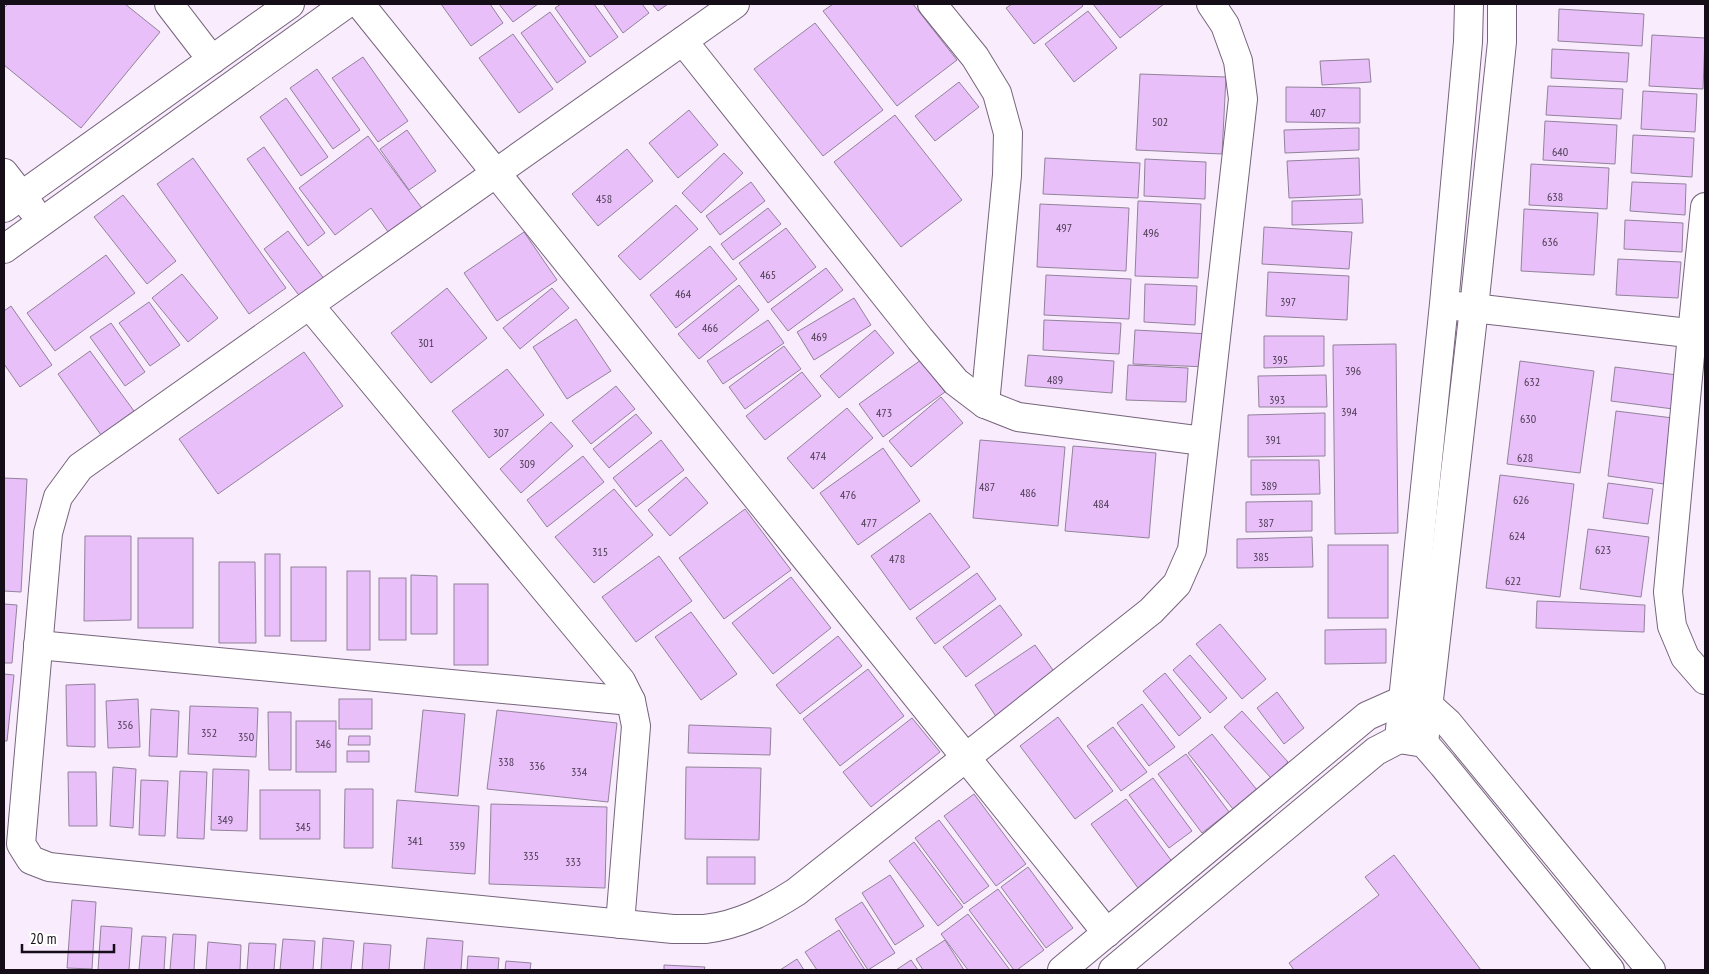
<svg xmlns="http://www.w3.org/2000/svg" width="1709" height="974" viewBox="0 0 1709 974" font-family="'PT Sans Narrow',sans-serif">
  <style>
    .building { fill: #e8bff9; stroke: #93829b }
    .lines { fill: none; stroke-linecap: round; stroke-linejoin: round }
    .minor-casing { stroke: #76647c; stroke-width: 30 }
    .minor { stroke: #fff; stroke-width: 28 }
    .labels { text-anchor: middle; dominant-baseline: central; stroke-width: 5; stroke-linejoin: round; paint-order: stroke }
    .number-label { font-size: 12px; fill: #4a3a50 }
  </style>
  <rect width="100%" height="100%" fill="#f9edfd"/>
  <!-- building -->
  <g class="building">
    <polygon points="8,4 125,4 160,32 81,128 4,65 4,8"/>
    <polygon points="441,4 490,4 503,23 471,46"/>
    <polygon points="499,4 538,4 513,22"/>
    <polygon points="561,4 594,4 618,37 590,57 555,8"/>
    <polygon points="603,4 642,4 649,13 623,33"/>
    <polygon points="652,4 668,4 658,11"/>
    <polygon points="833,4 913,4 957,60 897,106 823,11"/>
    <polygon points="1012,4 1081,4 1083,6 1034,44 1006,8"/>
    <polygon points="1093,4 1164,4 1120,38"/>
    <polygon points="1559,9 1644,14 1642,46 1558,41"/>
    <polygon points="1088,11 1117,48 1074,82 1045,44"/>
    <polygon points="550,12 586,62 557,83 521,33"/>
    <polygon points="815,23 883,110 823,156 754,69"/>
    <polygon points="513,34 553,89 519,113 479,58"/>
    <polygon points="1652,35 1705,38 1703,89 1649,86"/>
    <polygon points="1552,49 1629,53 1627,82 1551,78"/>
    <polygon points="363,57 408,121 378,142 332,78"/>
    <polygon points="1369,59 1371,82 1322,85 1320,61"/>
    <polygon points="317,69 360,130 333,149 290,88"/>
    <polygon points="1140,74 1226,77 1222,154 1136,150"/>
    <polygon points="959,82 979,107 935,141 915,116"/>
    <polygon points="1548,86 1623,89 1621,119 1546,115"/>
    <polygon points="1286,87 1360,88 1360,123 1286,122"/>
    <polygon points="1643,91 1697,94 1695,132 1641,129"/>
    <polygon points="286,98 328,157 301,176 260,117"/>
    <polygon points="689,110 718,145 678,178 649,143"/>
    <polygon points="895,115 962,200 901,247 834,162"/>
    <polygon points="1545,121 1617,125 1615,164 1543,160"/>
    <polygon points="1359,128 1359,150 1285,153 1284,130"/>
    <polygon points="407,130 436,171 409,190 380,149"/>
    <polygon points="1633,135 1694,138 1692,177 1631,173"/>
    <polygon points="368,136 424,211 391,236 371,208 335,235 299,188"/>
    <polygon points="264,147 325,233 308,246 247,159"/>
    <polygon points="627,149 653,181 598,226 572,194"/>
    <polygon points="724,153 743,173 701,213 682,193"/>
    <polygon points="193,158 286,288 249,314 157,184"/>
    <polygon points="1045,158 1140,163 1138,198 1043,194"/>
    <polygon points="1359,158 1360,195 1289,198 1287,161"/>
    <polygon points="1145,159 1206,162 1205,199 1144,196"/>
    <polygon points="1531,164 1609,168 1607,209 1529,205"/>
    <polygon points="751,182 765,201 720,235 706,216"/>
    <polygon points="1632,182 1686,184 1685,215 1630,211"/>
    <polygon points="123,195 176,261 147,284 94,217"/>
    <polygon points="1362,199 1363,223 1292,225 1292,201"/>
    <polygon points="1138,201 1201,204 1198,278 1135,276"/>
    <polygon points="1040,204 1129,208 1126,271 1037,267"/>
    <polygon points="676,205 698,229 640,280 618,256"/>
    <polygon points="768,208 781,224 733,260 721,244"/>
    <polygon points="1524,209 1598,213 1594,275 1521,271"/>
    <polygon points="1625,220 1683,223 1682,252 1624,249"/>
    <polygon points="1264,227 1352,232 1349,269 1262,264"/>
    <polygon points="786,228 816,267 768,303 739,263"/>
    <polygon points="288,231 328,284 304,302 264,249"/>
    <polygon points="524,232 557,280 497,321 464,273"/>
    <polygon points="710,246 737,279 676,328 650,295"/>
    <polygon points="106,255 135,293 55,351 27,313"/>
    <polygon points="1618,259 1681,262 1678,298 1616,295"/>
    <polygon points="826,268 843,290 788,331 771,309"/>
    <polygon points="1268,272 1349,276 1347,320 1266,316"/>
    <polygon points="182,274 218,318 188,342 152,298"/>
    <polygon points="1046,275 1131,279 1129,319 1044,315"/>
    <polygon points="1145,284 1197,286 1195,325 1144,322"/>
    <polygon points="739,285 759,310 699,359 678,334"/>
    <polygon points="447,288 487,338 431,383 391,333"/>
    <polygon points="552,288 569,308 520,349 503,328"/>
    <polygon points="854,298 871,325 814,360 797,332"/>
    <polygon points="149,302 180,345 150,366 119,323"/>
    <polygon points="11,306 52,365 20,387 4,364 4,311"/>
    <polygon points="576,319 611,371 567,399 533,347"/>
    <polygon points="768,320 784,343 723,384 707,361"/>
    <polygon points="1044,320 1121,323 1119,354 1043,350"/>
    <polygon points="111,323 145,372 125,386 90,337"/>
    <polygon points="875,330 894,353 839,398 820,376"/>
    <polygon points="1135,330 1210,334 1208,367 1133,364"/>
    <polygon points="1264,336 1324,336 1324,366 1264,368"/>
    <polygon points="1396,344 1398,533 1335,534 1333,345"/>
    <polygon points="784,346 801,369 745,409 729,387"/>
    <polygon points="90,351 134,411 101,435 58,374"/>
    <polygon points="304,352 343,406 218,494 179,439"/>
    <polygon points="1028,355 1114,361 1112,393 1025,386"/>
    <polygon points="921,360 945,392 883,437 859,404"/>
    <polygon points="1520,361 1594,371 1580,473 1507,464"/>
    <polygon points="1128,365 1188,368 1186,402 1126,400"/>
    <polygon points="1615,367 1685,376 1681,410 1611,401"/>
    <polygon points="507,369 544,415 489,458 452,411"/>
    <polygon points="802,372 821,396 765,440 746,416"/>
    <polygon points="1326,375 1327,407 1259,407 1258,376"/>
    <polygon points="616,386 635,409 591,444 572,421"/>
    <polygon points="941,397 963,423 911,467 889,441"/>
    <polygon points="847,408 873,438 813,489 787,458"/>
    <polygon points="1616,411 1673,418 1664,484 1608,476"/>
    <polygon points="1325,413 1325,456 1248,457 1248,415"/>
    <polygon points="636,414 652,433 609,468 593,449"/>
    <polygon points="551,422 573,446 521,493 500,469"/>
    <polygon points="661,440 684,470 636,507 613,478"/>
    <polygon points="980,440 1065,447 1058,526 973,518"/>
    <polygon points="1073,446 1156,453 1149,538 1065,531"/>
    <polygon points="883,448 920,501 858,545 820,493"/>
    <polygon points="583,456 604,482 547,527 527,500"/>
    <polygon points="1251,460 1319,460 1320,494 1251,495"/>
    <polygon points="1500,475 1574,484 1560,597 1486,588"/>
    <polygon points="686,477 708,503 670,536 648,510"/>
    <polygon points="4,478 27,479 21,592 4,591"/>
    <polygon points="1608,483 1653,489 1648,524 1603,518"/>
    <polygon points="614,489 653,535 594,583 555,537"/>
    <polygon points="1312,501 1312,531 1246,532 1246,502"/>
    <polygon points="745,509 791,570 724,619 679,558"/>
    <polygon points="930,513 970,567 910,610 871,556"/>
    <polygon points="1588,529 1649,537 1641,597 1580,589"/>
    <polygon points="85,536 131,536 131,620 84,621"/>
    <polygon points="1312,537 1313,567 1237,568 1237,539"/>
    <rect x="138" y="538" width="55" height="90"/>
    <rect x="1328" y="545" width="60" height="73"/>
    <rect x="265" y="554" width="15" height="82"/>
    <polygon points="659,556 692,601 636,642 602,597"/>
    <polygon points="219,562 255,562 256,643 219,643"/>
    <rect x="291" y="567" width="35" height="74"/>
    <rect x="347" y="571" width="23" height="79"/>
    <polygon points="977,573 996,599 935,644 916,618"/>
    <polygon points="411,575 437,576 437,634 411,634"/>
    <polygon points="791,577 831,628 773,674 732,623"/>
    <rect x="379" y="578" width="27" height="62"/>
    <rect x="454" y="584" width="34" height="81"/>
    <polygon points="1537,601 1645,605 1644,632 1536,628"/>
    <polygon points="4,604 17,605 12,663 4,663"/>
    <polygon points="1000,605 1022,635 966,677 943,647"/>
    <polygon points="691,612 737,674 701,700 655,637"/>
    <polygon points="1220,624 1266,679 1242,699 1196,644"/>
    <polygon points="1386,629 1386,663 1325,664 1325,630"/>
    <polygon points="838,636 862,666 800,714 776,685"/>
    <polygon points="1035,645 1058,677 997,718 975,685"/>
    <polygon points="1190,655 1227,698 1210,713 1173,670"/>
    <polygon points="868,669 904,716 840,766 803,719"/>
    <polygon points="1165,673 1201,718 1179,736 1143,691"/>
    <polygon points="4,674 14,675 7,741 4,741"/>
    <polygon points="95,684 95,747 67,746 66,685"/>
    <polygon points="1277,692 1304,728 1284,744 1257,708"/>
    <polygon points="138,699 140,747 108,748 106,701"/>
    <rect x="339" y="699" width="33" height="30"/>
    <polygon points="1142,704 1175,747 1149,766 1117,723"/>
    <polygon points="190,706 258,708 256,757 188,754"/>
    <polygon points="151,709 179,711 177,757 149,756"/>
    <polygon points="423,710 465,714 458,796 415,792"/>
    <polygon points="497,710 617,723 608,802 487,789"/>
    <polygon points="1242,711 1288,762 1271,778 1224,727"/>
    <polygon points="268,712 291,712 291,770 269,770"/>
    <polygon points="1058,717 1113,791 1075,819 1020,746"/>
    <polygon points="912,718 940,752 871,807 843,772"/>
    <rect x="296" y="721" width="40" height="51"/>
    <polygon points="689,725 771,728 770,755 688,753"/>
    <polygon points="1113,727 1147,772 1121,791 1087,746"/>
    <polygon points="1212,734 1257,790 1233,809 1188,753"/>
    <polygon points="349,736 370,736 370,745 348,745"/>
    <rect x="347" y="751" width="22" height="11"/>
    <polygon points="1186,754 1229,812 1202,833 1158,774"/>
    <polygon points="113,767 136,769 133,828 110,826"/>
    <polygon points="686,767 761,768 759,840 685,839"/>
    <polygon points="213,769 249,770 247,831 211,830"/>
    <polygon points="180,771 207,772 204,839 177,838"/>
    <polygon points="68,772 96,772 97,826 69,826"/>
    <polygon points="1153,778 1192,831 1169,848 1129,795"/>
    <polygon points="141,780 168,781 165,836 139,835"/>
    <polygon points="345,789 373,789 373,848 344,848"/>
    <rect x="260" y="790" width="60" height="49"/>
    <polygon points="974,794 1026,864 996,886 944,816"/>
    <polygon points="1126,799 1176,867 1141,892 1091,824"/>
    <polygon points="397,800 479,806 475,874 392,868"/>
    <polygon points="491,804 607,807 605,888 489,884"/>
    <polygon points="939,820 989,886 964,904 915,838"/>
    <polygon points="914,842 963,907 938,926 889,861"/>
    <polygon points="1394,855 1481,970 1294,970 1289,963 1379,895 1365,877"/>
    <rect x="707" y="857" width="48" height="27"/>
    <polygon points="1028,867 1073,928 1046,948 1001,887"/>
    <polygon points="890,875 924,926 895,945 862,893"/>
    <polygon points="998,889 1044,950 1017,970 1014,970 969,910"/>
    <polygon points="72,900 96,902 92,969 67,968"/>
    <polygon points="862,902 895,953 868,970 835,919"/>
    <polygon points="968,914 1010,970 968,970 941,934"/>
    <polygon points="101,926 132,928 129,970 98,970"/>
    <polygon points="839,930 865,970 817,970 805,952"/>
    <polygon points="173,934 196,935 194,970 170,970"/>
    <polygon points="142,936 166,937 164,970 139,970"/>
    <polygon points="323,938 354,941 351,970 321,970"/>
    <polygon points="427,938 463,941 461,970 424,970"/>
    <polygon points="283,939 315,941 313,970 280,970"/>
    <polygon points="945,940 964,970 923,970 916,959"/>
    <polygon points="208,942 241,945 240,970 206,970"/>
    <polygon points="249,943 276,944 274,970 247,970"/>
    <polygon points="364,943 391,945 389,970 362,970"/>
    <polygon points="468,956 499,958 498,970 467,970"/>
    <polygon points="797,959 804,970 780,970"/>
    <polygon points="911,960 918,970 896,970"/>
    <polygon points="506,961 531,963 530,970 505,970"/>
    <polygon points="664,965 705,967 704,970 664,970"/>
  </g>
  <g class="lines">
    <!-- minor casing -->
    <g class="minor-casing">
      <g id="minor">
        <polyline points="169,4 212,60"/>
        <polyline points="360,4 1107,933"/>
        <path d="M 735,4 L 80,467 L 58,497 L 48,533 L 21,844 L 31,860 L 49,867 L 67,869 L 673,929 C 684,929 694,929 705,929 C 739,925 768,910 796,892 L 1151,611 L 1177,584 L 1192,550 L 1243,99 L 1238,61 L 1225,25 L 1211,4"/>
        <polyline points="932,4 975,57 997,93 1008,133 1007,175 985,404"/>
        <polyline points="683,41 920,339 956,382 985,404 1018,417 1203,441"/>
        <polyline points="4,173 32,209"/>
        <polyline points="1705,207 1692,334 1668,592 1672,626 1685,657 1705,680"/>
        <polyline points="4,208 290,4"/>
        <polyline points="4,249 346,4"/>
        <polyline points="310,306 621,681 631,701 636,726 620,924"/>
        <polyline points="1456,306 1705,335"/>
        <polyline points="38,645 631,701"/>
        <polyline points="1399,739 1444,304 1468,42 1469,4"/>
        <polyline points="1424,743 1474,308 1502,42 1502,4"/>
        <polyline points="1062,970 1367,716 1403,700 1428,705 1448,723 1651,970"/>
        <polyline points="1113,970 1376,751 1399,739 1424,743 1443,765 1610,970"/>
      </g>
    </g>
    <!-- minor -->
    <use href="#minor" class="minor"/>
  </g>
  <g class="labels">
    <!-- number labels -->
    <g class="number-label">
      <text x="1318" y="112">407</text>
      <text x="1160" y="121">502</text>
      <text x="1560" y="151">640</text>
      <text x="1555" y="196">638</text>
      <text x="604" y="198">458</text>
      <text x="1064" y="227">497</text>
      <text x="1151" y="232">496</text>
      <text x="1550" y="241">636</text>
      <text x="768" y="274">465</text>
      <text x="683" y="293">464</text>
      <text x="1288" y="301">397</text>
      <text x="710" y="327">466</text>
      <text x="819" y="336">469</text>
      <text x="426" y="342">301</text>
      <text x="1280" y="359">395</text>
      <text x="1353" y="370">396</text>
      <text x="1055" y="379">489</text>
      <text x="1532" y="381">632</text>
      <text x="1277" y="399">393</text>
      <text x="1349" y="411">394</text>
      <text x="884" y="412">473</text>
      <text x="1528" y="418">630</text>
      <text x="501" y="432">307</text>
      <text x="1273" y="439">391</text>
      <text x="818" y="455">474</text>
      <text x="1525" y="457">628</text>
      <text x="527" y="463">309</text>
      <text x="1269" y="485">389</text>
      <text x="987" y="486">487</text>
      <text x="1028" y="492">486</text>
      <text x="848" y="494">476</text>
      <text x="1521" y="499">626</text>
      <text x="1101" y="503">484</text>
      <text x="869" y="522">477</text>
      <text x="1266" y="522">387</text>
      <text x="1517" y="535">624</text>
      <text x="1603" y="549">623</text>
      <text x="600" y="551">315</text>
      <text x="1261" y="556">385</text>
      <text x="897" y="558">478</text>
      <text x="1513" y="580">622</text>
      <text x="125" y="724">356</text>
      <text x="209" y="732">352</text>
      <text x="246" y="736">350</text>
      <text x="323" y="743">346</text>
      <text x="506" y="761">338</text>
      <text x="537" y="765">336</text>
      <text x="579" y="771">334</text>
      <text x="225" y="819">349</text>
      <text x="303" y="826">345</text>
      <text x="415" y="840">341</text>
      <text x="457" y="845">339</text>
      <text x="531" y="855">335</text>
      <text x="573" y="861">333</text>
    </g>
  </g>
  <!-- border -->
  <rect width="1709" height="974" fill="none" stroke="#150e18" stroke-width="10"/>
  <!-- scale -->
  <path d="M22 944v8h92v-8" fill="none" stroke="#150e18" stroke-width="2.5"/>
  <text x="30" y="944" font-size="15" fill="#150e18" stroke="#ffffff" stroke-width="4" paint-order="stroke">20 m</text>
</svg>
